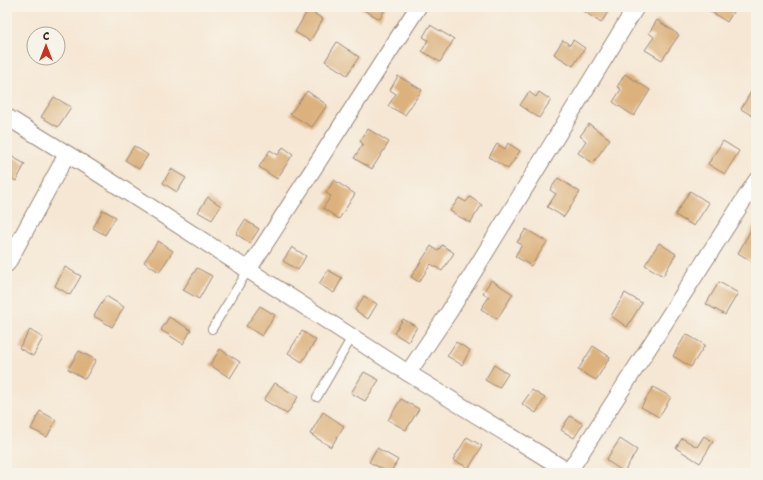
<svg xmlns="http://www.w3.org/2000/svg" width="763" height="480" viewBox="0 0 763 480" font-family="'Shantell Sans',sans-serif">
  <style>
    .building { fill: #dcb17b }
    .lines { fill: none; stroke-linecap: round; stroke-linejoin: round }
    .service-casing { stroke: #988879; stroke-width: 10 }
    .minor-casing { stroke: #988879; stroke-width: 18 }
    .service { stroke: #fff; stroke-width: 8 }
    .minor { stroke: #fff; stroke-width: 16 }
  </style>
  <rect width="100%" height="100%" fill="#f7f3e8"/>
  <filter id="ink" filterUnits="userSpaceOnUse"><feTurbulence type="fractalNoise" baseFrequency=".025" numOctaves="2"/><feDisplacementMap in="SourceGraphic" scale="8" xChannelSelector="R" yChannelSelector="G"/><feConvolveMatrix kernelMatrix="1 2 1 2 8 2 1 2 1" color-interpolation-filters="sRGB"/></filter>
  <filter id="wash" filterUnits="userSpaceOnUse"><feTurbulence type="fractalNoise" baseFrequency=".012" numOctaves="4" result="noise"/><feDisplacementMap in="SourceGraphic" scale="16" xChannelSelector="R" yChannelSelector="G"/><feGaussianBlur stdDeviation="0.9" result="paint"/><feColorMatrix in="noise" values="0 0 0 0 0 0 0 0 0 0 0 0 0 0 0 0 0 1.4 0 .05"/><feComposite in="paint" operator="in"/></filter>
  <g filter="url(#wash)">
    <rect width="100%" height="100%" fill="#f6e7d4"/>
    <g id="blocks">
      <!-- building -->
      <g class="building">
        <polygon points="358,7 386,7 380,19"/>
        <polygon points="578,7 611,7 601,23"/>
        <polygon points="704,7 736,7 727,22"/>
        <polygon points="308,10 323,19 310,41 295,32"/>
        <polygon points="657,20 679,35 662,60 645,50 654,37 649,33"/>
        <polygon points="430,25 454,39 440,62 422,51 428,40 423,37"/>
        <polygon points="563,40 570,45 573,40 585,48 573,66 554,54"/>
        <polygon points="337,42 359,57 347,75 325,61"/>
        <polygon points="625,74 650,90 634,116 613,102 621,89 617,87"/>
        <polygon points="398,76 422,90 405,115 388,106 396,94 390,90"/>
        <polygon points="756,83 756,118 741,109"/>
        <polygon points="307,91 327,105 312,127 290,114"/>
        <polygon points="529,92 536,97 539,92 551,100 539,118 520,105"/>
        <polygon points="54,97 71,107 58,127 41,117"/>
        <polygon points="589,124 610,139 593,163 578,153 586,141 580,136"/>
        <polygon points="368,129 389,142 372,169 354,158 363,144 360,141"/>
        <polygon points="723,141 739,151 725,174 708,164"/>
        <polygon points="508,143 520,151 508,169 489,157 497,144 505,149"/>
        <polygon points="134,146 148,155 139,169 125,160"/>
        <polygon points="283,147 293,154 277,179 259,167 270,150 278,155"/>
        <polygon points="7,154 25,164 16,181 7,176"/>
        <polygon points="171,169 186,178 177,192 163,183"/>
        <polygon points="558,178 580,192 564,217 547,207 556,194 550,190"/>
        <polygon points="334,180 355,194 339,219 323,208 331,196 326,193"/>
        <polygon points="690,191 709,203 694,226 675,215"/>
        <polygon points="208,197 221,206 212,220 198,212"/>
        <polygon points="470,197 482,205 470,223 450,211 459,198 466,202"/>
        <polygon points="103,210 116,217 105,235 93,228"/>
        <polygon points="245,220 259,229 250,243 236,234"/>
        <polygon points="756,221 756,264 738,253"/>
        <polygon points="526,229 547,242 531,266 515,256 522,245 517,242"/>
        <polygon points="158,241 173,251 159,272 144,262"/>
        <polygon points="659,243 676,254 663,276 645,265"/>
        <polygon points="442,245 454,253 442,271 431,264 419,282 411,277 431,246 438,251"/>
        <polygon points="292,247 306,256 298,270 283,261"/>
        <polygon points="65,267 81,276 70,295 55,286"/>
        <polygon points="197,268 212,276 199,299 183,290"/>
        <polygon points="328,270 342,278 334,293 319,284"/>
        <polygon points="491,280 513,294 497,319 481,309 489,297 483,293"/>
        <polygon points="719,282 738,293 725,315 706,304"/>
        <polygon points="625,293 642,303 627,327 611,316"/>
        <polygon points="106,296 124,307 112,327 94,316"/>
        <polygon points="364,296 377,304 368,319 355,310"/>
        <polygon points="260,306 275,315 262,336 246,326"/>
        <polygon points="169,317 191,330 183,344 161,330"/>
        <polygon points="403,319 417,327 408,342 394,333"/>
        <polygon points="30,330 43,338 33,356 19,348"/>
        <polygon points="302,331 316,340 302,362 288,353"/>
        <polygon points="686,334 705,345 691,367 673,356"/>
        <polygon points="456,342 470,350 462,365 447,356"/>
        <polygon points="593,346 610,357 596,380 578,370"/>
        <polygon points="220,349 240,362 230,378 210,365"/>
        <polygon points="79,351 96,360 85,379 68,369"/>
        <polygon points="494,365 508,374 499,388 485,380"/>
        <polygon points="364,372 379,380 365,401 351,393"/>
        <polygon points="275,383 298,397 287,414 264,400"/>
        <polygon points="653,387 671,397 659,417 641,407"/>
        <polygon points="532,390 545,398 536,413 522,404"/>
        <polygon points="401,399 419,409 406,430 388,420"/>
        <polygon points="40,411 56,420 47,437 31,429"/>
        <polygon points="323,412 344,426 331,447 310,434"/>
        <polygon points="570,416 583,424 574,438 561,430"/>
        <polygon points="704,436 713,442 700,463 676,448 682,438 697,447"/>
        <polygon points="467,437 482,446 469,468 453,460"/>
        <polygon points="620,439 637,450 624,472 606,460"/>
        <polygon points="377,448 398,460 390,473 369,462"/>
      </g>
    </g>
  </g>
  <g filter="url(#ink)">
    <use href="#blocks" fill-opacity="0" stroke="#988879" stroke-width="1"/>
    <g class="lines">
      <!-- service casing -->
      <g class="service-casing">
        <g id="service">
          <polyline points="212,329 248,270"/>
          <polyline points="317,397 352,337"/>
        </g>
      </g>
      <!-- minor casing -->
      <g class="minor-casing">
        <g id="minor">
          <polyline points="7,117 90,168 408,373 569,472"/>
          <polyline points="7,264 67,154"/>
          <polyline points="248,270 418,7"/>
          <polyline points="408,373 449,312 636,7"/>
          <polyline points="568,473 756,181"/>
        </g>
      </g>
      <!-- service -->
      <use href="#service" class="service"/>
      <!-- minor -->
      <use href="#minor" class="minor"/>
    </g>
  </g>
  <!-- margin -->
  <rect width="763" height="480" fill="none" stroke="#f7f3e8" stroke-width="24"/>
  <!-- north arrow -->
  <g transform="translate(46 46)"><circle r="19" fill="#f7f3e8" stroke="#aca397"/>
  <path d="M0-3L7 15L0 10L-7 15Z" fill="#c8321e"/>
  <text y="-6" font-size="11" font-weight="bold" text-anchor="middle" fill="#3b2a1e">С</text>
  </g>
</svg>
